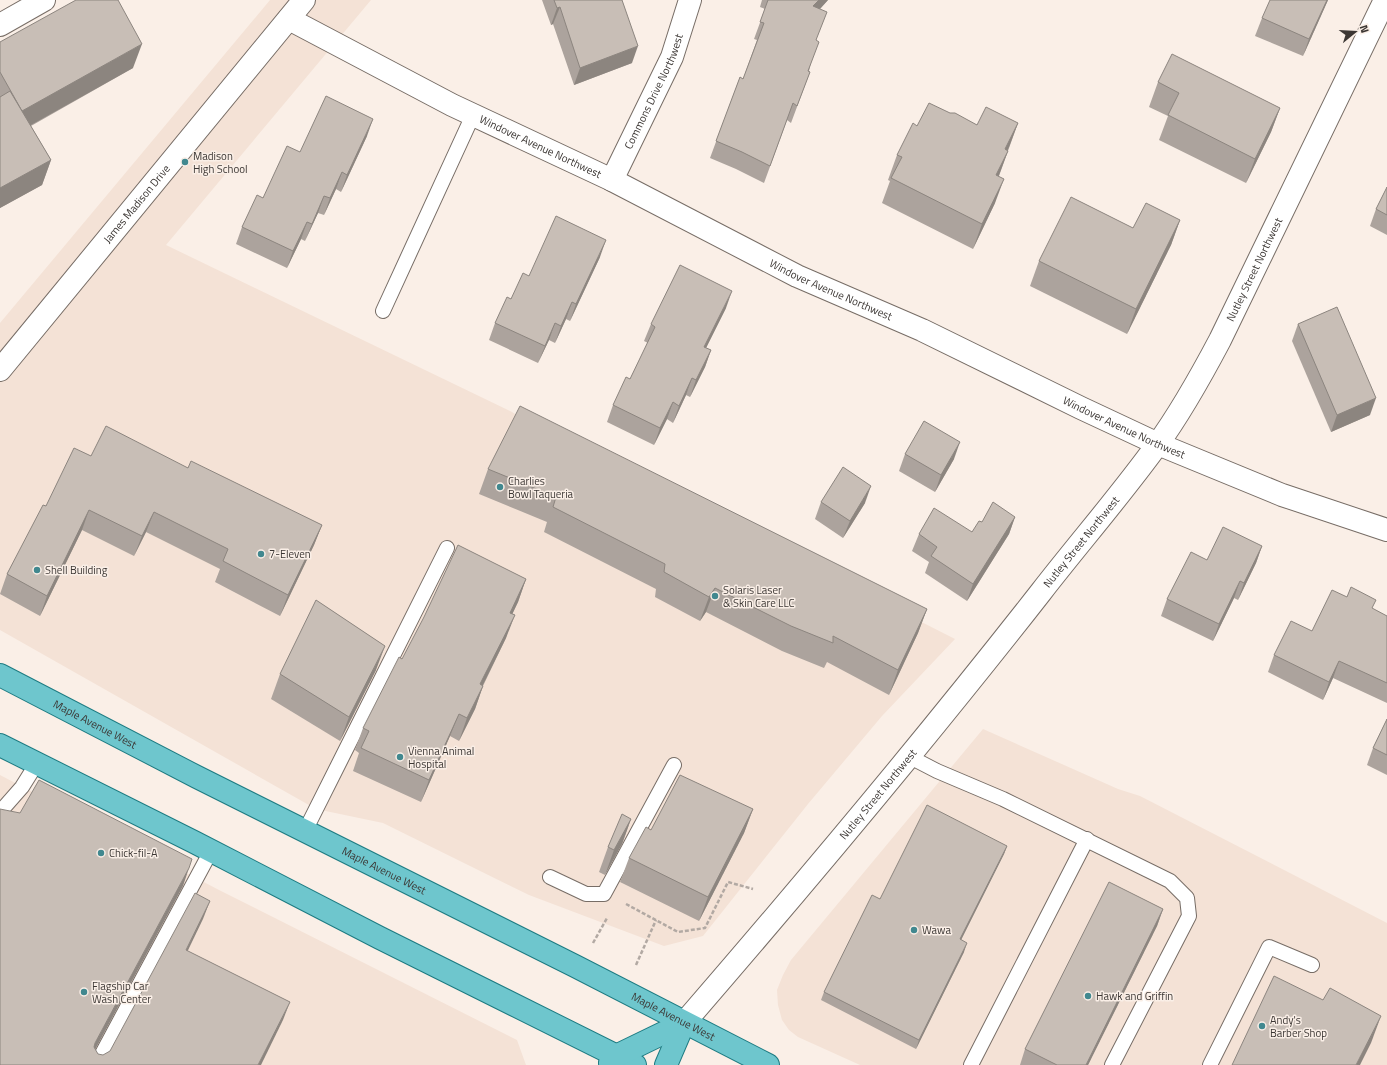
<svg xmlns="http://www.w3.org/2000/svg" width="1387" height="1065" viewBox="0 0 1387 1065" font-family="'Titillium Web',sans-serif">
  <style>
    .built { fill: #f4e2d6 }
    .lines { fill: none; stroke-linecap: round; stroke-linejoin: round }
    .service-casing { stroke: #776d66; stroke-width: 16 }
    .minor-casing { stroke: #776d66; stroke-width: 24 }
    .tertiary-casing { stroke: #776d66; stroke-width: 24 }
    .primary-casing { stroke: #1d7b82; stroke-width: 24 }
    .path { stroke: #b2a9a3; stroke-width: 2.5; stroke-dasharray: 4 2; stroke-linecap: butt }
    .service { stroke: #fff; stroke-width: 14 }
    .minor { stroke: #fff; stroke-width: 22 }
    .tertiary { stroke: #fff; stroke-width: 22 }
    .primary { stroke: #6ec6cd; stroke-width: 22 }
    .wall { fill: #aca39d }
    .shaded-wall { fill: #8c857f }
    .building { fill: #c8beb6; stroke: #8c857f }
    .poi-dot { fill: #41888f; stroke: #faefe7; stroke-width: 1.5 }
    .labels { text-anchor: middle; dominant-baseline: central; stroke-width: 3; stroke-linejoin: round; paint-order: stroke }
    .street-label { font-size: 11px; fill: #3c3734; stroke: #faefe7 }
    .poi-label { font-size: 11px; fill: #3c3734; stroke: #faefe7; text-anchor: start }
  </style>
  <rect width="100%" height="100%" fill="#faefe7"/>
  <!-- built -->
  <g class="built">
    <polygon points="270,0 371,0 166,245 512,412 526,421 955,639 882,716 808,804 703,936 664,946 529,895 383,823 316,809 0,630 0,323"/>
    <polygon points="983,729 1118,789 1140,796 1387,923 1387,1065 860,1065 798,1037 789,1030 782,1020 778,1005 777,990 783,975 791,960"/>
    <polygon points="0,775 219,890 517,1040 526,1065 0,1065"/>
  </g>
  <g class="lines">
    <!-- service casing -->
    <g class="service-casing">
      <g id="service">
        <polyline points="383,311 473,115"/>
        <polyline points="910,757 937,771 1003,799 1170,881 1187,898 1189,916 1112,1065"/>
        <polyline points="0,812 22,787 37,763"/>
        <polyline points="305,831 447,548"/>
        <polyline points="550,877 586,894 604,894 674,765"/>
        <polyline points="96,1065 211,851"/>
        <polyline points="971,1065 1087,839"/>
        <polyline points="1210,1065 1269,947 1312,965"/>
      </g>
    </g>
    <!-- minor casing -->
    <g class="minor-casing">
      <g id="minor">
        <path id="s1" d="M 289,19 L 452,105 L 612,180 L 797,276 L 922,330 L 1081,408 L 1158,444 L 1282,495 L 1387,530"/>
        <polyline points="0,25 44,0"/>
        <path id="s2" d="M 612,180 L 672,57 L 690,0"/>
        <path id="s3" d="M 0,370 L 304,0"/>
      </g>
    </g>
    <!-- tertiary casing -->
    <g class="tertiary-casing">
      <g id="tertiary">
        <path id="s4" d="M 684,1023 C 806,882 926,739 1041,592 C 1079,543 1120,496 1157,445 C 1181,412 1201,376 1220,340 L 1385,0"/>
      </g>
    </g>
    <!-- primary casing -->
    <g class="primary-casing">
      <g id="primary">
        <path id="s5" d="M 0,675 L 197,777 L 575,966 L 768,1065"/>
        <polyline points="0,745 194,842 380,938 635,1065"/>
        <polyline points="610,1063 618,1055 684,1023"/>
        <polyline points="666,1065 684,1023"/>
      </g>
    </g>
    <!-- path -->
    <g class="path">
      <polyline points="626,904 678,932 705,928 728,882 753,889"/>
      <polyline points="593,943 607,918"/>
      <polyline points="636,965 656,920"/>
    </g>
    <!-- service -->
    <use href="#service" class="service"/>
    <!-- minor -->
    <use href="#minor" class="minor"/>
    <!-- tertiary -->
    <use href="#tertiary" class="tertiary"/>
    <!-- primary -->
    <use href="#primary" class="primary"/>
  </g>
  <!-- wall -->
  <g class="wall">
    <polygon points="542,0 622,0 632,63 574,85 553,24 551,25"/>
    <polygon points="762,0 828,0 820,9 816,41 809,71 810,72 791,123 787,120 764,183 736,169 710,158 740,77 743,79 757,40 754,39 765,9 760,7"/>
    <polygon points="1328,0 1303,56 1255,36 1262,18"/>
    <polygon points="0,42 133,68 31,126 51,160 42,185 0,208"/>
    <polygon points="1158,82 1280,108 1271,132 1246,183 1159,140 1168,116 1149,107"/>
    <polygon points="950,113 977,125 1018,123 999,176 995,203 973,249 882,203 890,181 888,180 897,155 917,126"/>
    <polygon points="367,136 341,192 336,189 324,215 318,213 305,241 301,239 287,268 236,244 242,227 263,198 300,152"/>
    <polygon points="1387,187 1387,235 1370,226 1376,209"/>
    <polygon points="1180,220 1171,245 1127,334 1030,286 1039,261 1133,228"/>
    <polygon points="600,257 570,321 566,319 555,343 549,340 538,363 489,340 495,323 511,299 529,276"/>
    <polygon points="726,308 706,348 711,350 705,367 690,397 686,395 673,423 667,419 654,445 607,422 613,405 630,379 648,343 644,341 651,324"/>
    <polygon points="1298,324 1370,415 1331,432 1292,341"/>
    <polygon points="905,454 954,459 935,492 899,471"/>
    <polygon points="91,456 188,468 322,525 314,545 280,616 215,582 220,569 146,532 134,556 82,530 40,616 0,594 7,574 46,506"/>
    <polygon points="488,469 927,609 918,633 889,695 827,662 824,668 782,651 706,612 700,621 655,597 656,589 544,532 547,522 479,494"/>
    <polygon points="821,502 865,503 843,538 815,519"/>
    <polygon points="1015,517 1009,534 967,601 925,573 929,562 912,551 919,534 972,532 982,522"/>
    <polygon points="1262,546 1256,563 1238,600 1234,598 1213,641 1161,616 1167,599 1207,560"/>
    <polygon points="526,579 518,602 512,614 506,638 483,686 475,709 459,741 450,736 421,802 353,771 359,753 355,750 363,728"/>
    <polygon points="1373,609 1387,616 1387,703 1333,678 1323,700 1268,672 1274,655"/>
    <polygon points="376,670 340,741 271,699 280,674"/>
    <polygon points="1387,719 1387,775 1367,765 1373,748"/>
    <polygon points="753,809 744,833 699,921 620,882 629,858 651,830"/>
    <polygon points="631,819 622,844 605,875 599,872 608,847"/>
    <polygon points="1007,846 1004,854 961,940 964,952 916,1049 821,1000 824,992 880,899"/>
    <polygon points="1163,909 1157,926 1088,1065 1020,1065 1025,1049"/>
  </g>
  <!-- shaded-wall -->
  <g class="shaded-wall">
    <polygon points="819,0 828,0 807,23 813,6"/>
    <polygon points="1327,0 1328,0 1303,56 1309,39"/>
    <polygon points="560,7 553,24 551,25 557,8"/>
    <polygon points="142,44 133,68 13,135 22,111"/>
    <polygon points="638,46 632,63 574,85 580,68"/>
    <polygon points="1280,108 1271,132 1246,183 1255,159"/>
    <polygon points="373,119 367,136 341,192 347,175"/>
    <polygon points="1018,123 1009,147 996,174 1005,149"/>
    <polygon points="1008,151 999,175 987,199 996,175"/>
    <polygon points="51,160 42,185 0,208 0,188"/>
    <polygon points="342,172 336,189 324,215 330,198"/>
    <polygon points="1004,179 995,203 973,249 982,224"/>
    <polygon points="324,196 318,213 305,241 312,224"/>
    <polygon points="1180,220 1171,245 1127,334 1136,309"/>
    <polygon points="307,222 301,239 287,268 293,251"/>
    <polygon points="606,240 600,257 570,321 576,304"/>
    <polygon points="732,291 726,308 698,364 704,347"/>
    <polygon points="572,302 566,319 555,343 561,326"/>
    <polygon points="555,323 549,340 538,363 545,346"/>
    <polygon points="711,350 705,367 690,397 696,380"/>
    <polygon points="692,378 686,395 673,423 679,406"/>
    <polygon points="1376,398 1370,415 1331,432 1337,415"/>
    <polygon points="673,402 667,419 654,445 660,428"/>
    <polygon points="960,442 954,459 935,492 941,475"/>
    <polygon points="871,486 865,503 843,538 850,521"/>
    <polygon points="89,510 82,530 40,616 47,596"/>
    <polygon points="154,512 146,532 134,556 142,536"/>
    <polygon points="1015,517 1009,534 967,601 973,584"/>
    <polygon points="322,525 314,545 280,616 288,595"/>
    <polygon points="1262,546 1256,563 1238,600 1244,583"/>
    <polygon points="526,579 518,602 502,636 510,613"/>
    <polygon points="1240,581 1234,598 1213,641 1219,624"/>
    <polygon points="715,588 706,612 700,621 709,597"/>
    <polygon points="927,609 918,633 889,695 898,670"/>
    <polygon points="515,615 506,638 472,707 480,684"/>
    <polygon points="385,646 376,670 340,741 349,717"/>
    <polygon points="1339,661 1333,678 1323,700 1329,682"/>
    <polygon points="483,686 475,709 459,741 467,718"/>
    <polygon points="459,714 450,736 421,802 429,780"/>
    <polygon points="753,809 744,833 699,921 708,897"/>
    <polygon points="631,819 622,844 605,875 614,850"/>
    <polygon points="1007,846 1004,854 957,948 960,939"/>
    <polygon points="189,868 183,886 89,1061 95,1043"/>
    <polygon points="210,901 203,919 179,969 186,950"/>
    <polygon points="1163,909 1157,926 1088,1065 1086,1065"/>
    <polygon points="967,943 964,952 916,1049 919,1040"/>
    <polygon points="290,1002 283,1020 261,1065 258,1065"/>
    <polygon points="1381,1016 1371,1043 1360,1065 1356,1065"/>
  </g>
  <!-- building -->
  <g class="building">
    <polygon points="76,0 118,0 142,44 22,111 0,72 0,42"/>
    <polygon points="554,0 622,0 638,46 580,68 560,7 557,8"/>
    <polygon points="768,0 819,0 813,6 827,12 816,40 819,42 808,71 810,72 797,106 793,103 770,166 742,152 716,141 740,77 743,79 764,23 760,22"/>
    <polygon points="1270,0 1327,0 1309,39 1262,18"/>
    <polygon points="1172,54 1280,108 1255,159 1168,115 1179,93 1158,82"/>
    <polygon points="10,91 51,160 0,188 0,97"/>
    <polygon points="326,96 373,119 347,175 342,172 330,198 324,196 312,224 307,222 293,251 242,227 257,195 263,198 287,146 300,152"/>
    <polygon points="929,103 950,113 955,113 977,125 986,107 1018,123 1005,149 1008,151 996,175 1004,179 982,224 891,178 902,157 897,155 913,123 917,126"/>
    <polygon points="1387,187 1387,215 1376,209"/>
    <polygon points="1071,197 1133,228 1146,203 1180,220 1136,309 1039,261"/>
    <polygon points="556,216 606,240 576,304 572,302 561,326 555,323 545,346 495,323 507,297 511,299 523,273 529,276"/>
    <polygon points="680,265 732,291 704,347 711,350 696,380 692,378 679,406 673,402 660,428 613,405 626,377 630,379 655,327 651,324"/>
    <polygon points="1337,307 1376,398 1337,415 1298,324"/>
    <polygon points="520,406 927,609 898,670 833,636 833,643 791,626 715,588 709,597 664,572 665,564 553,507 556,497 488,469"/>
    <polygon points="924,421 960,442 941,475 905,454"/>
    <polygon points="106,426 188,468 191,461 322,525 288,595 223,561 228,549 154,512 142,536 89,510 47,596 7,574 43,505 46,506 74,448 91,456"/>
    <polygon points="843,467 871,486 850,521 821,502"/>
    <polygon points="993,502 1015,517 973,584 931,556 937,547 919,534 934,508 972,532 979,521 982,522"/>
    <polygon points="1223,527 1262,546 1244,583 1240,581 1219,624 1167,599 1191,552 1207,560"/>
    <polygon points="458,545 526,579 510,613 515,615 480,684 483,686 467,718 459,714 429,780 361,748 369,731 363,728 399,657 402,659 424,617"/>
    <polygon points="1351,587 1376,600 1372,608 1387,616 1387,683 1339,661 1329,682 1274,655 1291,621 1312,631 1332,590 1347,597"/>
    <polygon points="316,600 385,646 349,717 280,674"/>
    <polygon points="1387,719 1387,755 1373,748"/>
    <polygon points="680,775 753,809 708,897 629,858 646,827 651,830"/>
    <polygon points="39,780 192,859 189,868 95,1043 94,1047 98,1054 103,1055 110,1051 195,893 210,901 186,950 290,1002 258,1065 0,1065 0,809 20,813"/>
    <polygon points="927,805 1007,846 960,939 967,943 919,1040 824,992 872,895 880,899"/>
    <polygon points="622,814 631,819 614,850 608,847"/>
    <polygon points="1109,882 1163,909 1086,1065 1057,1065 1025,1049"/>
    <polygon points="1274,976 1323,1000 1330,988 1381,1016 1356,1065 1232,1065"/>
  </g>
  <!-- markers -->
  <g class="poi-dot">
    <circle cx="185" cy="162" r="4"/>
    <circle cx="500" cy="487" r="4"/>
    <circle cx="261" cy="554" r="4"/>
    <circle cx="37" cy="570" r="4"/>
    <circle cx="715" cy="596" r="4"/>
    <circle cx="400" cy="757" r="4"/>
    <circle cx="101" cy="853" r="4"/>
    <circle cx="914" cy="930" r="4"/>
    <circle cx="84" cy="992" r="4"/>
    <circle cx="1088" cy="996" r="4"/>
    <circle cx="1262" cy="1026" r="4"/>
  </g>
  <g class="labels">
    <!-- street labels -->
    <g class="street-label">
      <text stroke="none"><textPath href="#s2" startOffset="98">Commons Drive Northwest</textPath></text>
      <text stroke="none"><textPath href="#s1" startOffset="282">Windover Avenue Northwest</textPath></text>
      <text stroke="none"><textPath href="#s3" startOffset="215">James Madison Drive</textPath></text>
      <text stroke="none"><textPath href="#s4" startOffset="948">Nutley Street Northwest</textPath></text>
      <text stroke="none"><textPath href="#s1" startOffset="606">Windover Avenue Northwest</textPath></text>
      <text stroke="none"><textPath href="#s1" startOffset="930">Windover Avenue Northwest</textPath></text>
      <text stroke="none"><textPath href="#s4" startOffset="624">Nutley Street Northwest</textPath></text>
      <text stroke="none"><textPath href="#s5" startOffset="107">Maple Avenue West</textPath></text>
      <text stroke="none"><textPath href="#s4" startOffset="300">Nutley Street Northwest</textPath></text>
      <text stroke="none"><textPath href="#s5" startOffset="431">Maple Avenue West</textPath></text>
      <text stroke="none"><textPath href="#s5" startOffset="755">Maple Avenue West</textPath></text>
    </g>
    <!-- poi labels -->
    <g class="poi-label">
      <text x="193" y="156">Madison<tspan x="193" dy="13">High School</tspan></text>
      <text x="508" y="481">Charlies<tspan x="508" dy="13">Bowl Taqueria</tspan></text>
      <text x="269" y="554">7-Eleven</text>
      <text x="45" y="570">Shell Building</text>
      <text x="723" y="590">Solaris Laser<tspan x="723" dy="13">&amp; Skin Care LLC</tspan></text>
      <text x="408" y="751">Vienna Animal<tspan x="408" dy="13">Hospital</tspan></text>
      <text x="109" y="853">Chick-fil-A</text>
      <text x="922" y="930">Wawa</text>
      <text x="92" y="986">Flagship Car<tspan x="92" dy="13">Wash Center</tspan></text>
      <text x="1096" y="996">Hawk and Griffin</text>
      <text x="1270" y="1020">Andy's<tspan x="1270" dy="13">Barber Shop</tspan></text>
    </g>
  </g>
  <!-- north arrow -->
  <g transform="translate(1355 32) rotate(72)" stroke="#faefe7" stroke-width="3" paint-order="stroke">
  <path d="M0-3L7 15L0 10L-7 15Z" fill="#3c3734"/>
  <text y="-6" font-size="11" font-weight="bold" text-anchor="middle" fill="#3c3734">N</text>
  </g>
</svg>
